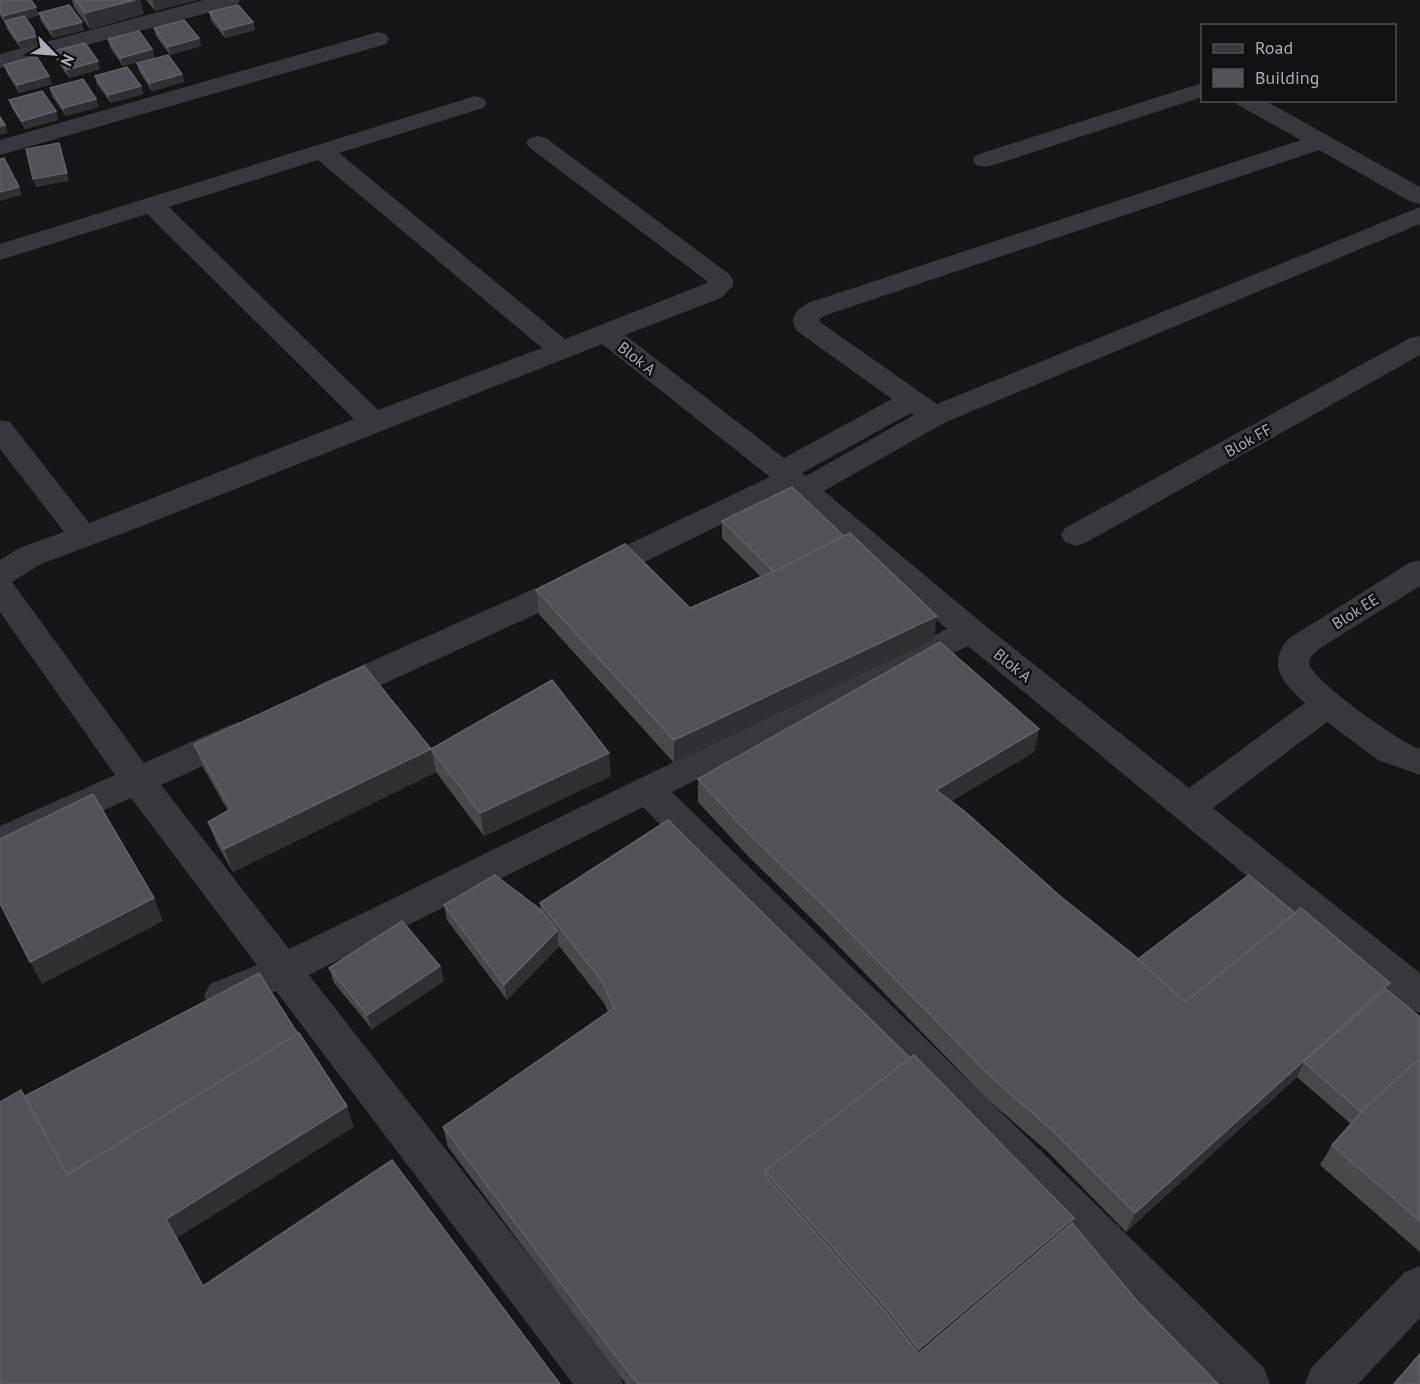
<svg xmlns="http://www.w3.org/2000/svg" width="1420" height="1384" viewBox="0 0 1420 1384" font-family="'PT Sans',sans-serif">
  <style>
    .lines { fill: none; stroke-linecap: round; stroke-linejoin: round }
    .street { fill: #37383d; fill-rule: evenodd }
    .wall { fill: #47494d }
    .shaded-wall { fill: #2f3033 }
    .building { fill: #525359; stroke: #5f6168; stroke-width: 1.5 }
    .labels { text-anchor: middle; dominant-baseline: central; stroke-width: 5; stroke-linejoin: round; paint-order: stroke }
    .street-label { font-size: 16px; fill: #a8adb8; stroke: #111113 }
  </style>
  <rect width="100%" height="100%" fill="#161618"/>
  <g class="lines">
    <!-- street -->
    <g class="street">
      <polygon points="204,0 240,0 237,5 0,68 0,54"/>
      <polygon points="378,32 386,34 389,39 386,44 0,155 0,140"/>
      <polygon points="1202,83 1202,97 994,165 985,167 976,165 973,160 976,155"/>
      <path d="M 475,96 L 483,98 L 487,103 L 483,108 L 339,153 L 565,339 L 707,283 L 707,281 L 530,148 L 526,143 L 530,138 L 538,136 L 546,138 L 729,274 L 733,280 L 733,286 L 721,298 L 625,335 L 784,458 L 892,399 L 797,331 C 788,317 796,311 808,303 L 1301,140 L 1238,105 L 1235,100 L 1264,100 L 1420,187 L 1420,204 L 1411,202 L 1319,150 L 826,315 L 820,319 L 820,322 L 937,404 L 1420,207 L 1420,224 L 944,423 L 824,491 L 982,623 L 1189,788 L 1305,703 C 1284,683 1266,666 1288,639 L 1409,563 L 1420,560 L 1420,586 L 1320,648 C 1316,652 1309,656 1309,663 C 1310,679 1402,744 1420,749 L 1420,775 L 1378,760 L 1327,722 L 1213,808 L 1420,973 L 1420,1013 L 1407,1008 L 968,646 L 672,792 L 1264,1368 L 1270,1384 L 1217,1384 L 643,807 L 309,975 L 617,1368 L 623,1384 L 573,1384 L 276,991 L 223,1013 L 210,1008 L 204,996 L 210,984 L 257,965 L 131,798 L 0,856 L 0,826 L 115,775 L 0,612 L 0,560 L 19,548 L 64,532 L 0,449 L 0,420 L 10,422 L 89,523 L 354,419 L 147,214 L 0,260 L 0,244 ZM 318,160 L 542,348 L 378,410 L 169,207 ZM 602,344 L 770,477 L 536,588 L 318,685 L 313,694 L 318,703 L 330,706 L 342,703 L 558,604 L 788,492 L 947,629 L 289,949 L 161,785 L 251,744 L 256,735 L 251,726 L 239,722 L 227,726 L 144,763 L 12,582 L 41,564 L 129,531 ZM 911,413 L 914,415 L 806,476 L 802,473 Z"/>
      <polygon points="1420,336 1420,355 1087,542 1076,546 1065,542 1061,535 1065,528 1410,338"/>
      <polygon points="1420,1266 1420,1318 1358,1384 1305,1384 1311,1368 1405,1272"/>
    </g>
  </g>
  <!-- wall -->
  <g class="wall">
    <polygon points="0,0 39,15 26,19 41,44 21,49 7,29 5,23 0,15"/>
    <polygon points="72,0 140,0 144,14 90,29 74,7"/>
    <polygon points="146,0 197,0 155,11"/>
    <polygon points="209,12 253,22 255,30 225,38 211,20"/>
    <polygon points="39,13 84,30 53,38 41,21"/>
    <polygon points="154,28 199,38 201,46 170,55 156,36"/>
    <polygon points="108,39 155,57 123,66 110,47"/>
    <polygon points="54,51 100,69 69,78 56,59"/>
    <polygon points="137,63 182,74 184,82 152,91 139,71"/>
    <polygon points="4,65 52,84 19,93 7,73"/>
    <polygon points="95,76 141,86 143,94 111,103 97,84"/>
    <polygon points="50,88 96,99 98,107 66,116 52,96"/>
    <polygon points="9,100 56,111 58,120 25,129 12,108"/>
    <polygon points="722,521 934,640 674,763 539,614 536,590 690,608 761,577 722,538"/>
    <polygon points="1039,729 1034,752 951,801 1060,896 1138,959 1295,913 1390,983 1386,989 1420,1017 1420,1252 1320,1165 1332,1145 1351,1124 1297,1077 1126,1232 1048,1152 986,1098 820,927 749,857 698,802 698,779"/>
    <polygon points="194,744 431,749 611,776 484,836 436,772 233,872 217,844 208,822 228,811 203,767"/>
    <polygon points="540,903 910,1058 1074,1218 1072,1223 1138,1302 1218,1384 626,1384 448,1147 443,1127 608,1012 604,1003 559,946 507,1000 447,920 444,905 541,910"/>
    <polygon points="440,966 444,981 372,1029 334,983 329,968"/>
  </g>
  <!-- shaded-wall -->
  <g class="shaded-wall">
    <polygon points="135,0 140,0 144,14 90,29 85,13"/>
    <polygon points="152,0 197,0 155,11"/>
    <polygon points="36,7 39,15 6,24 3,16"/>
    <polygon points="82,22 84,30 53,38 51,30"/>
    <polygon points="253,22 255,30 225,38 223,30"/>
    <polygon points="38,36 41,44 21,49 18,41"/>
    <polygon points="199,38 201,46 170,55 168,47"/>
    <polygon points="152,49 155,57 123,66 121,58"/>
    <polygon points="98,61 100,69 69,78 66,70"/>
    <polygon points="182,74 184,82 152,91 150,83"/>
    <polygon points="49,76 52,84 19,93 17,85"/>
    <polygon points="141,86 143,94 111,103 108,95"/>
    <polygon points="96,99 98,107 66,116 63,108"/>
    <polygon points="56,111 58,120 25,129 22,121"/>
    <polygon points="5,125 8,133 0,135 0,126"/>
    <polygon points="59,143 69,181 36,187 33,179"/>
    <polygon points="19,187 22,195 0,201 0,192"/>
    <polygon points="937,616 934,640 674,763 674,740"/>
    <polygon points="1039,729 1034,752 932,813 936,790"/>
    <polygon points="431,749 436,772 233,872 224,849"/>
    <polygon points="609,753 611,776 484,836 480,813"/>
    <polygon points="154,898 163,921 42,984 30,962"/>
    <polygon points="557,931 559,947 507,1000 504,985"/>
    <polygon points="440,966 444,981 372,1029 367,1015"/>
    <polygon points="1390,983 1378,1004 1304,1062 1297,1077 1126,1232 1135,1213"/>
    <polygon points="347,1106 354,1127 177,1238 166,1219"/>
    <polygon points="1074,1218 1065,1242 913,1371 919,1349"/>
  </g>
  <!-- building -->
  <g class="building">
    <polygon points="0,0 31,0 36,7 3,16 0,11"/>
    <polygon points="76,0 135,0 85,13"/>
    <polygon points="69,5 82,22 51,30 39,13"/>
    <polygon points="238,5 253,22 223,30 209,12"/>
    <polygon points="24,16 38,36 18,41 5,21"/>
    <polygon points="184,20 199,38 168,47 154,28"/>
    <polygon points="139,31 152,49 121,58 108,39"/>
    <polygon points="85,43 98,61 66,70 54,51"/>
    <polygon points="168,55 182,74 150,83 137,63"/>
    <polygon points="36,56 49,76 17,85 4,65"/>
    <polygon points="127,67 141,86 108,95 95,76"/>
    <polygon points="83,79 96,99 63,108 50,88"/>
    <polygon points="42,91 56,111 22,121 9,100"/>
    <polygon points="0,117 5,125 0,126"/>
    <polygon points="59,143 67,173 33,179 26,149"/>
    <polygon points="4,158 19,187 0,192 0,159"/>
    <polygon points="792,487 844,536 774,572 722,521"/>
    <polygon points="850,533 937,616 674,740 536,590 625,544 690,608 779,569"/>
    <polygon points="940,642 1039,729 936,790 963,810 1060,896 1135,956 1185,1002 1301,908 1390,983 1135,1213 1054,1132 991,1077 822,904 750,835 698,779"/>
    <polygon points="364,666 431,749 224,849 208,822 231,809 194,744"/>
    <polygon points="552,680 609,753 480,813 431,749"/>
    <polygon points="93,794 154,898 30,962 0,903 0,839"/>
    <polygon points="668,820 910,1058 765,1171 765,1176 887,1314 918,1354 1072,1223 1138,1302 1218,1384 638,1384 605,1342 443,1127 614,1008 602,981 540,903"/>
    <polygon points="495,875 541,910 557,931 504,985 444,905"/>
    <polygon points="1249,875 1295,913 1185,1002 1138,959"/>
    <polygon points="402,921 440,966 367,1015 329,968"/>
    <polygon points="259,973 298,1034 67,1175 25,1096"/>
    <polygon points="1386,989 1420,1017 1420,1058 1361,1112 1304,1062"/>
    <polygon points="299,1033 347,1106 166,1219 203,1286 392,1160 560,1384 0,1384 0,1102 21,1090 67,1175"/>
    <polygon points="914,1055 1074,1218 919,1349 888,1309 765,1171"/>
    <polygon points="1420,1058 1420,1221 1332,1145 1366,1107"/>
    <polygon points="1420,1354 1420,1384 1394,1384"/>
  </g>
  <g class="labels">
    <!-- street labels -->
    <g class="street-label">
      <text transform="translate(637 358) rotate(38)">Blok A</text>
      <text transform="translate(1248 440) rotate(-29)">Blok FF</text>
      <text transform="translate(1355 611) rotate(-32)">Blok EE</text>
      <text transform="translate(1013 665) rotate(39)">Blok A</text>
    </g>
  </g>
  <!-- legend -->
  <rect x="1201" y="24" width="195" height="78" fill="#111113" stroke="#4d4f55" stroke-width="1.5"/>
  <rect x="1213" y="44" width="30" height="9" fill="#37383d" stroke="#4d4f55" stroke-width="1.5"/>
  <text x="1255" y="54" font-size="18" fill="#a8adb8">Road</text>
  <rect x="1213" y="69" width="30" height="18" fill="#525359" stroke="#4d4f55" stroke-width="1.5"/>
  <text x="1255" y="84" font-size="18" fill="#a8adb8">Building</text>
  <!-- north arrow -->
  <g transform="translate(54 54) rotate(115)" stroke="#111113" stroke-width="4.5" paint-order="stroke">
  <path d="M0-4.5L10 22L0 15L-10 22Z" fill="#a8adb8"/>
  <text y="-9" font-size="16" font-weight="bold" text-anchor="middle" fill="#a8adb8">N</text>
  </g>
</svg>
